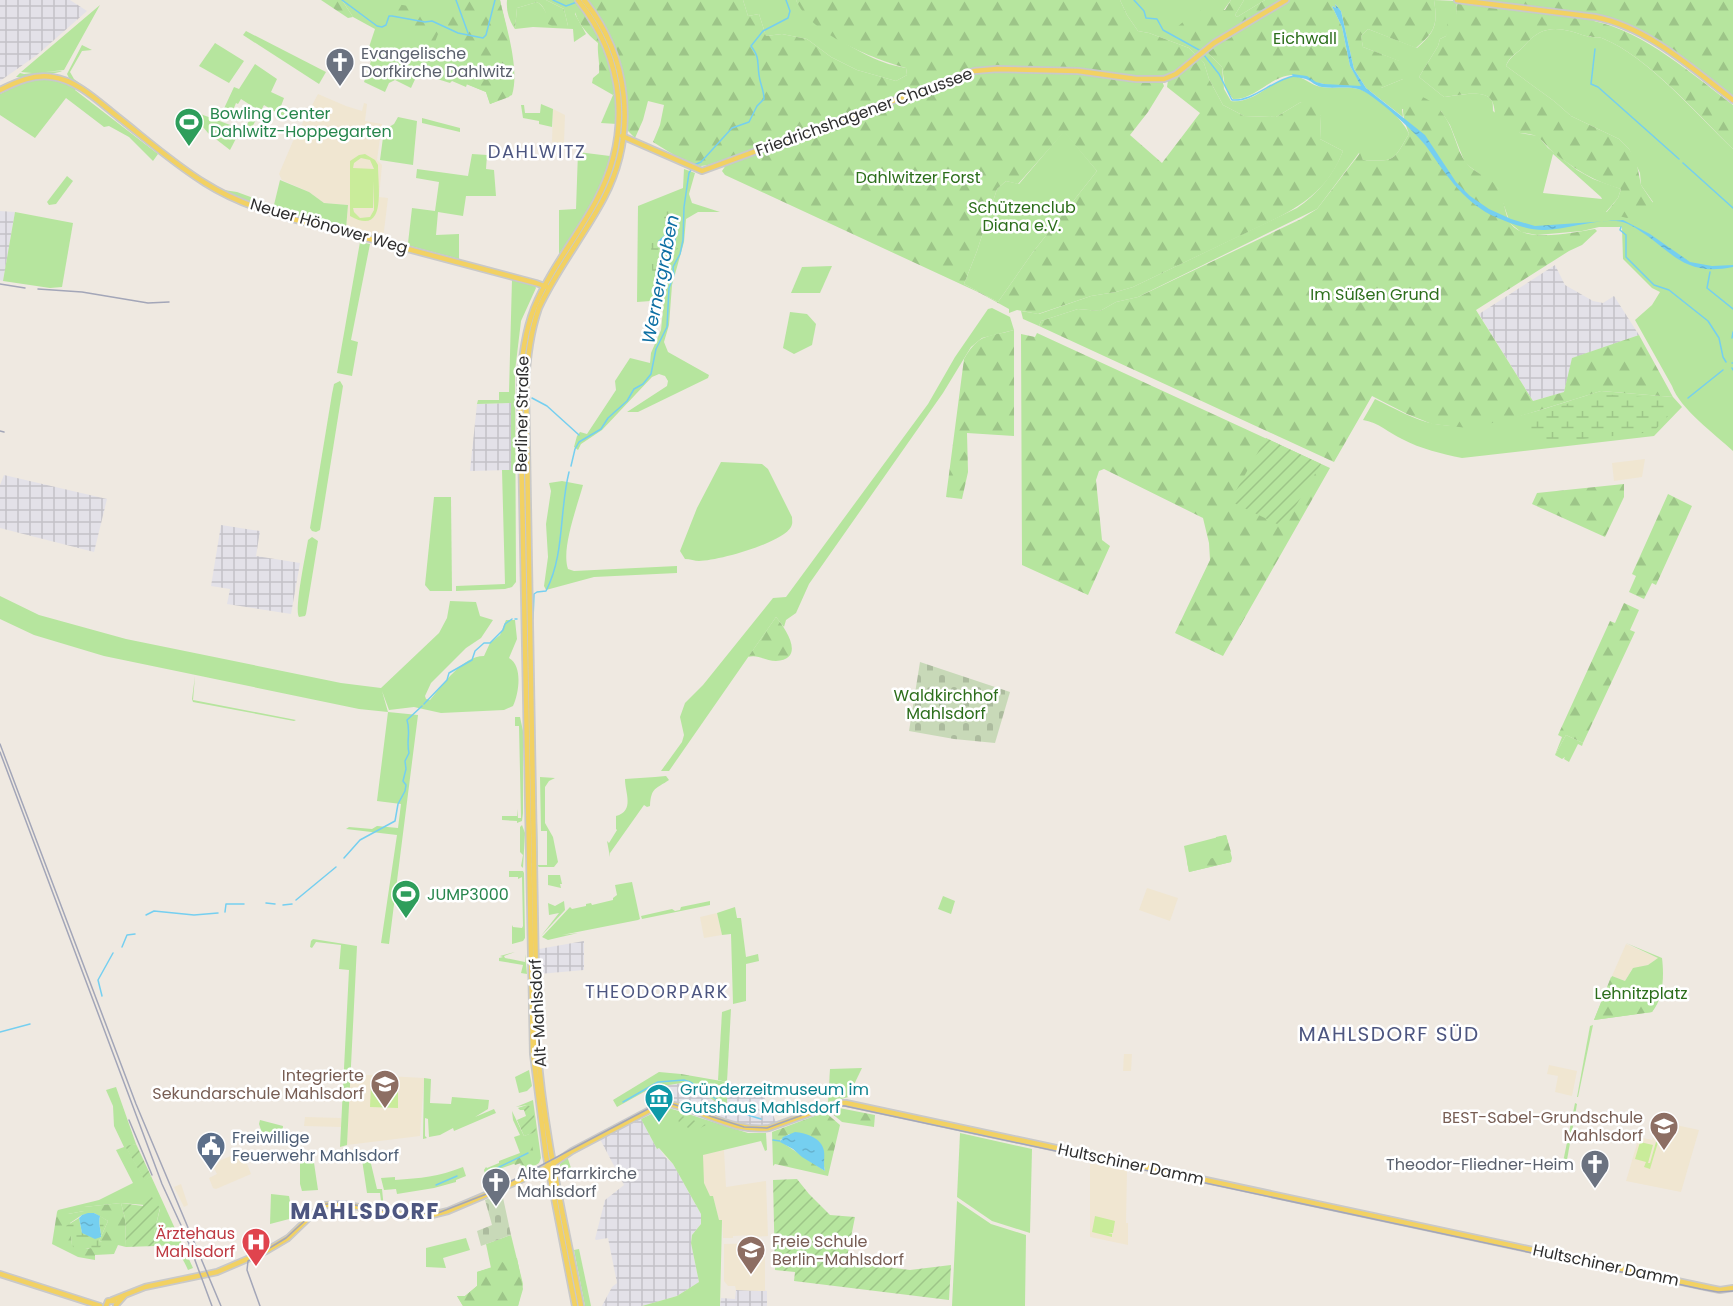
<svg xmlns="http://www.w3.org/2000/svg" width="1733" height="1306" viewBox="0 0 1733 1306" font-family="Poppins,sans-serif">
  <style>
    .industrial { fill: url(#industrial-grid) }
    .education { fill: #f0e6d1 }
    .grass { fill: #b6e59e; fill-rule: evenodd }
    .forest { fill: url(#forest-firs); fill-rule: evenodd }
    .wetland { fill: url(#wetland-marsh) }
    .cemetery { fill: url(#cemetery-stones) }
    .garden { fill: url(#garden-furrows) }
    .pitch { fill: #c9ec9a; fill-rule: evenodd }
    .water { fill: url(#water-ripples) }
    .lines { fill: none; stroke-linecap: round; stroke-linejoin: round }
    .stream { stroke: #75cff0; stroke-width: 1.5 }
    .major-casing { stroke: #c9c9c9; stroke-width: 8 }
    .major { stroke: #f2d163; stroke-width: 4.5 }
    .tram { stroke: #a3a6b8; stroke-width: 1.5 }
    .rail { stroke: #a3a6b8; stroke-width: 1.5 }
    .labels { text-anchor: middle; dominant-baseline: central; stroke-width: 5; stroke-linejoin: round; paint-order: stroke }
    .park-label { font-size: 16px; fill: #2c6e1b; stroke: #fff }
    .worship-label { font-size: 16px; fill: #5b616d; stroke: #fff; text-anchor: start }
    .street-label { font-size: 16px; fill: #2e2e2e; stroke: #fff }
    .leisure-label { font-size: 16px; fill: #27864d; stroke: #fff; text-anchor: start }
    .education-label { font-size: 16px; fill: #785e54; stroke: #fff; text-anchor: end }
    .culture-label { font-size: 16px; fill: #0d838f; stroke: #fff; text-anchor: start }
    .service-label { font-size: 16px; fill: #4e5e75; stroke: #fff; text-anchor: start }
    .health-label { font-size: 16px; fill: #be3a42; stroke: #fff; text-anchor: end }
    .neighbourhood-label { font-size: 18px; letter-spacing: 1.5px; fill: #4d5680; stroke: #fff }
    .water-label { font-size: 18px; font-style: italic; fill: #0d6fa3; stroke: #fff }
    .quarter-label { font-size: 20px; letter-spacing: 1.5px; fill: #4d5680; stroke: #fff }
    .district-label { font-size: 22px; font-weight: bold; letter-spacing: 1.5px; fill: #4d5680; stroke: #fff }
  </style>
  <defs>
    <pattern id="industrial-grid" width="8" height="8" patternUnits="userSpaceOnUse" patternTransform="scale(1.5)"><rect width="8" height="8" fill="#e3e1e8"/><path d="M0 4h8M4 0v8" fill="none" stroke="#c3c1c7"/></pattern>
    <pattern id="forest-firs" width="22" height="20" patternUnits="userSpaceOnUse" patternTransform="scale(1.5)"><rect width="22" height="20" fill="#b6e59e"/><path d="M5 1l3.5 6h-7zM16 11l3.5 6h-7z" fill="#9dc588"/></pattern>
    <pattern id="wetland-marsh" width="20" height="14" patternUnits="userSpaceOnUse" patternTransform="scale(1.5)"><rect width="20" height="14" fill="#b6e59e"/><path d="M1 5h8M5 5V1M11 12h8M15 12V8" fill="none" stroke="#9dc588"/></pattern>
    <pattern id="cemetery-stones" width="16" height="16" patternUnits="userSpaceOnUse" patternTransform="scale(1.5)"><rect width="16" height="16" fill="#c8d9b8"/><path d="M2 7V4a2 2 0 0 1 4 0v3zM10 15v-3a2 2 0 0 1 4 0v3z" fill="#acbb9e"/></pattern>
    <pattern id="garden-furrows" width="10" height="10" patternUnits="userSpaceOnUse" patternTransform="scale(1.5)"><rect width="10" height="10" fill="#b6e59e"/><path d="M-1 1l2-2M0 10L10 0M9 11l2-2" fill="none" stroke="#9dc588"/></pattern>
    <pattern id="water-ripples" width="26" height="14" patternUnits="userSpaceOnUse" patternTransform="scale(1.5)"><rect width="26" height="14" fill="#75cff0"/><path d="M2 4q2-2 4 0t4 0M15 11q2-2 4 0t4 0" fill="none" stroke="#66b2ce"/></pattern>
  </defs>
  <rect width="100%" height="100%" fill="#efe9e1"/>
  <!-- industrial -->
  <g class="industrial">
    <polygon points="0,0 70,0 87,11 37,55 0,81"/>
    <polygon points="0,211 15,212 3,281 0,280"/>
    <polygon points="1555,265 1565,285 1593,301 1603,303 1614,296 1639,335 1573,358 1564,392 1533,401 1479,314"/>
    <polygon points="511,403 511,470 470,471 477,404"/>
    <polygon points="4,475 107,499 94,552 0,528 0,485"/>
    <polygon points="221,525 260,531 256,556 300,563 291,614 227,604 230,589 211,586"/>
    <polygon points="584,941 584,970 539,974 539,949"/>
    <polygon points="727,1082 764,1090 765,1102 771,1110 776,1122 766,1126 747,1125 663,1098 656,1087 681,1083 693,1087 726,1109"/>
    <polygon points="641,1119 657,1149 659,1148 665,1157 673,1164 701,1214 701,1224 692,1235 691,1243 699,1282 677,1296 642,1306 602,1306 612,1287 617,1283 608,1238 596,1240 595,1239 605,1200 624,1185 600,1139"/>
    <polygon points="736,1290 767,1291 767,1306 720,1306 721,1298 735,1299"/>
  </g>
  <!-- education -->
  <g class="education">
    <polygon points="318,94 346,106 362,111 364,103 367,104 365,121 382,124 377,160 382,165 379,197 388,198 383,239 346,229 348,205 324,203 309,192 282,180 279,174 293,141 300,131 303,130 300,128"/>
    <polygon points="553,109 565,115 564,143 552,142"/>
    <polygon points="1645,459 1642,477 1614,481 1612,463"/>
    <polygon points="1147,888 1178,898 1170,921 1139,910"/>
    <polygon points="717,913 722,935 704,938 700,917"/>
    <polygon points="1626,944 1658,958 1648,965 1632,969 1625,981 1612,976"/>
    <polygon points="1124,1054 1132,1054 1131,1071 1123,1071"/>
    <polygon points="1549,1065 1577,1071 1572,1096 1555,1092 1558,1076 1547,1074"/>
    <polygon points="350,1074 424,1078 420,1136 347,1145"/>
    <polygon points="305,1117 341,1118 341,1127 304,1126"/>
    <polygon points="1658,1121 1699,1130 1681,1192 1626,1181 1639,1137 1652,1140"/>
    <polygon points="724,1150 726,1187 766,1181 768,1236 753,1237 753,1235 733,1236 733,1238 723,1238 722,1220 719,1220 713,1196 710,1196 703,1183 703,1154"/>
    <polygon points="242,1151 251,1174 216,1189 213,1188 209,1178 217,1174 212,1164"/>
    <polygon points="1090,1163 1127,1171 1126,1223 1128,1223 1128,1245 1090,1237"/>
    <polygon points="181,1184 188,1205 184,1207 174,1187"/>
    <polygon points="765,1243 765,1291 736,1290 735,1286 728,1286 724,1281 724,1244"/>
  </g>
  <!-- grass -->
  <g class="grass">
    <path d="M 342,0 L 500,0 C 506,26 520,69 512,95 L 490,104 L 486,92 L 467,84 L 466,87 L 452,81 L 450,83 L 418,73 L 411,88 L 395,80 L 389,83 L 385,92 L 364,82 L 371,61 L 365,59 L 375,29 L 353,17 Z"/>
    <path d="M 546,0 L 575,0 L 578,4 L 575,14 L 586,34 L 574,42 L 573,29 L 533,27 L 515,29 L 517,8 L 537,2 C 548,9 545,18 555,26 L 568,26 L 564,9 Z"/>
    <path d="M 743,0 L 796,0 C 805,22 860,54 883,62 C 890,65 898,66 906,68 L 907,75 L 896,81 L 857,70 L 831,57 L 807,39 L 782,34 L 766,36 L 759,14 L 748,16 Z"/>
    <polygon points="1120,0 1231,0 1199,44 1203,48 1196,55 1189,48 1149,33 1138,31 1127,15"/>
    <polygon points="1244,0 1265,0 1237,17 1235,15"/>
    <path d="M 1434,0 L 1456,1 L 1457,13 L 1446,36 L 1440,39 L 1438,46 L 1419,77 L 1444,97 C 1455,96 1486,88 1492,101 C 1493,102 1493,110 1493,111 L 1520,133 L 1538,136 L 1548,148 L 1577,170 L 1593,179 L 1621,189 L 1618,198 L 1606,212 L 1636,215 L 1653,202 L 1641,185 L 1640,173 L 1629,149 L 1619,139 L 1571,116 L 1554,101 L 1506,66 C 1510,56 1518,53 1524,46 C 1543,23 1560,27 1586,36 C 1592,38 1598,36 1604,39 C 1647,56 1698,116 1733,149 L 1733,451 C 1715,434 1680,409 1672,386 L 1635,320 L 1652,305 L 1660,292 L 1652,288 L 1623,259 L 1622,227 L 1599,227 L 1582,231 L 1537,235 L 1521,232 L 1510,223 L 1498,188 L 1465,163 L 1450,125 L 1441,111 L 1402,109 L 1403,117 L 1366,88 L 1381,88 L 1403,79 L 1399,61 L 1363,47 L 1361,36 L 1368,29 L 1417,48 C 1435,32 1438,25 1434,0 ZM 1553,154 L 1601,197 L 1602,199 L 1543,193 Z"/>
    <path d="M 100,5 L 64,70 L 45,72 L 62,71 C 58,74 21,78 16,77 L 20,73 L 24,74 L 32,73 L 21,72 Z"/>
    <polygon points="246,31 326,72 319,84 243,35"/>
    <polygon points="215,43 244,61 229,83 199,66"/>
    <polygon points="82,45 92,50 82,51 70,72 74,79 91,92 70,80 67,74"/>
    <path d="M 1206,51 L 1222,67 L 1224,89 L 1231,101 C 1254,104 1270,81 1291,77 C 1303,75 1310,85 1321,87 C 1333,89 1346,86 1358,89 C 1374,92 1404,120 1409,134 C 1393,160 1397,162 1363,160 L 1359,153 L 1317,209 L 1152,290 L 1138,297 L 1116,302 L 1100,311 L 1078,309 L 1041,321 L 1039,326 L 1023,319 L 1021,311 L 1039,314 L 1091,296 L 1116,292 L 1133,287 L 1297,208 C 1317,195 1334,174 1343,151 L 1320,139 L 1321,116 L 1301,102 L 1276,117 L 1244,116 L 1223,105 L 1209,79 L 1204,63 L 1198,58 Z"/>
    <polygon points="255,64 277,79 271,92 284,98 281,106 291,111 287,119 264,105 251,129 246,127 255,108 241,99 238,104 236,103 229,120 220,117 234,87 239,89"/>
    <polygon points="43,79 61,81 76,88 75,90 158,154 153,161 129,137 109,126 104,127 66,98 35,138 0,115 0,94 21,83"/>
    <polygon points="616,92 617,124 601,123 613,95"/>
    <polygon points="541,104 553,109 552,127 539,124 539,121 523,118 521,105 524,105 525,113 540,113"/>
    <polygon points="195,112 241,129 230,150 208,133 194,116"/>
    <polygon points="398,117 417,121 413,165 380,160 384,130 394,124"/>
    <polygon points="422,118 460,128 460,132 422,123"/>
    <polygon points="1064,131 1097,171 1033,252 998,302 964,284 977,251 997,189 1006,181 1019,184"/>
    <path d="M 578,152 L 610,156 C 601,192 580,225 559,254 L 559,210 L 576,209 Z"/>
    <polygon points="472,154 487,155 486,169 494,170 496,196 466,196 463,216 438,212 436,235 459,234 459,259 410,246 408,243 412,208 435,211 439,182 416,178 417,169 468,176"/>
    <polygon points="684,169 695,173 689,194 692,203 720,212 698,212 686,219 684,242 672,285 669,325 664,342 668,352 709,375 708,378 638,412 627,412 667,386 668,381 665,376 659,374 652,377 602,430 581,444 578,450 574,447 577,436 580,432 587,434 616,390 615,381 630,358 650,363 651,353 661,330 664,300 637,302 638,206 683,188"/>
    <polygon points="67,176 73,181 56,204 49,205 47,202"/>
    <polygon points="280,180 309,192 324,203 348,205 346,229 273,209"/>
    <polygon points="224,190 237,192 270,204 269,208 267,209 223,191"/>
    <polygon points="15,212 73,223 62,287 50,288 3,281"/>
    <polygon points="360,242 370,244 351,340 358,342 352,376 337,373"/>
    <polygon points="832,266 820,293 791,293 802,267"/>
    <polygon points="512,279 535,286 536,288 521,321 515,371 516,582 512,587 505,589 456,591 456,586 505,584 502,470 511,470 511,403 477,404 478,400 499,400 499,392 509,392"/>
    <polygon points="992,308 1010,317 1014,330 982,338 971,347 943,393 809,584 796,613 786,620 784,627 776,617 669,771 661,771 682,742 684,735 680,717 685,703 703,685 773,598 786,597 928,404 955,357 988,309"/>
    <polygon points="790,312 807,314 816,324 812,345 794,354 783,348"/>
    <polygon points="340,381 343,386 320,530 316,532 312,531 310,528 332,394 334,384"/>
    <path d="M 1601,391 L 1673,397 L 1682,407 L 1654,436 L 1462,458 C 1442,454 1421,449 1402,439 C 1389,433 1378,422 1363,420 L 1375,399 C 1394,408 1414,420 1435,424 C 1482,433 1554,405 1601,391 Z"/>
    <path d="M 721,462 L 762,464 L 768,469 L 792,517 C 792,521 793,523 791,527 C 782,543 718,561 699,561 C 695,561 690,559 685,559 L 680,551 L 697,508 Z"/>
    <path d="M 562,481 L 583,485 C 577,507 561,549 568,569 L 574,571 L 677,566 L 677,573 L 594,577 L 546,590 L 544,586 L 548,557 L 546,524 L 551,491 L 549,483 Z"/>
    <polygon points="434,497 451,497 452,591 430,591 425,585"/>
    <path d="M 312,537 L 318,541 L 306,614 L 305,616 L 299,617 C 294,609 306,553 308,540 Z"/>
    <path d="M 0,596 L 39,615 L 126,639 L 341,683 L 381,688 L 439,633 L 447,618 L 450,601 L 476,602 L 480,616 L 493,620 L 481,638 L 466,648 L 431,683 L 425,696 L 426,699 L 430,700 C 443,685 462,656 484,656 L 490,643 L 500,635 L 506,620 L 515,620 L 517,639 L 509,658 C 523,666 519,693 513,706 L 504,710 L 441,713 L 414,707 L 389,710 L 382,691 L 388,712 L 418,715 L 389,944 L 381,943 L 397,835 L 346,829 L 349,827 L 372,829 L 377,826 L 398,828 L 401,804 L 377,801 L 388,712 L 359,709 L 104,656 L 34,635 L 0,619 Z"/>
    <polygon points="195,676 193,700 296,720 294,721 193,702 192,699"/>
    <polygon points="515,717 520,717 523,731 523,813 522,821 517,823 517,821 502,820 502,816 517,816 517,809 518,818 521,818 519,726 515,726"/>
    <polygon points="1566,735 1583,743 1582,746 1578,744 1569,762 1564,759 1565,757 1562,759 1555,755"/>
    <polygon points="534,777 536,777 538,865 547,865 547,831 541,831 540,777 555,778 549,781 545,787 545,823 553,837 558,862 554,867 539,867 536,864"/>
    <path d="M 655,777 L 666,776 L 669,780 C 656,789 651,787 650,806 L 647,807 L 644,805 L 610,853 L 610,857 L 607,841 L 609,843 L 617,830 L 616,829 L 616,816 C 635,811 625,793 625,779 Z"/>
    <polygon points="522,825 525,833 523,868 521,866 523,855 520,852 520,827"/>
    <polygon points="1226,835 1232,858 1231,862 1189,872 1184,846"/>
    <polygon points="509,871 523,871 524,873 525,938 523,941 512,944 512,925 513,927 522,928 523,926 522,877 518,879 518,877 509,877"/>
    <polygon points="548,875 560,875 562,884 560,884 561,888 548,885"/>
    <polygon points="632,882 640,919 638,920 562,935 578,933 548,940 542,937 570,907 572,909 586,906 586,904 591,903 592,905 613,900 613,898 617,895 615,885"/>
    <polygon points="943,896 955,901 951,914 938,909"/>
    <polygon points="564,901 565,910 541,936 559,913 549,915 548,903 555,906"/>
    <polygon points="710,901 710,905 642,919 641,916 672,909 675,911 680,910 681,907"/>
    <polygon points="735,907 737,918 741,918 746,957 758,954 759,961 746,964 746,1001 733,1004 731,934 722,935 717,913"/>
    <polygon points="313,939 357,946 347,1145 340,1147 349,970 339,969 341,945 316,942 312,948 310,947 311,941"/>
    <path d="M 1626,943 L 1662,958 C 1664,974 1664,998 1652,1012 L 1594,1020 L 1612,976 L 1625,981 L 1633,968 L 1648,965 L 1658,958 Z"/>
    <polygon points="515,952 504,956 505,958 525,962 525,954 527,974 521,973 523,965 499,961 499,958 503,957 500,956"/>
    <polygon points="731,1009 727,1082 718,1080 722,1012"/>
    <polygon points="1593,1025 1578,1097 1577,1097 1590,1026"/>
    <polygon points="862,1068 848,1097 828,1103 830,1069"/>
    <polygon points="529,1070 532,1086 527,1091 519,1093 515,1077"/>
    <polygon points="659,1072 681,1074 681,1083 657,1087 663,1098 660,1100 653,1087 617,1107 613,1100"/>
    <polygon points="424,1078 431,1079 430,1103 451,1104 452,1097 489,1100 488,1109 475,1117 494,1109 496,1113 454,1131 453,1128 440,1135 429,1137 428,1119 425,1118 425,1136 427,1138 423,1139"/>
    <path d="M 116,1087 L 136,1144 L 126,1147 L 145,1180 L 151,1176 L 193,1268 L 188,1270 C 184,1260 179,1255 175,1245 L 155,1246 L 154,1233 L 160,1209 L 157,1206 L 121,1203 L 84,1207 L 84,1211 L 68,1214 L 57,1212 L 58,1210 L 99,1200 L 133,1183 L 116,1150 L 124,1147 L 114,1126 L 113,1106 L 106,1090 Z"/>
    <polygon points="533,1100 541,1158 539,1163 525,1172 519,1162 485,1174 484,1170 486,1167 487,1168 499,1163 499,1161 520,1153 514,1137 520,1135 513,1120 512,1111 524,1136 535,1132 527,1105 516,1107"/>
    <polygon points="1575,1103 1577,1104 1565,1171 1562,1167"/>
    <polygon points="666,1107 748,1133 766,1133 767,1150 765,1151 761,1141 703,1155 704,1183 710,1196 713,1196 719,1220 722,1220 720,1306 642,1306 677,1296 699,1282 691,1243 692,1235 701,1224 701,1214 673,1164 659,1148 657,1149 641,1119"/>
    <polygon points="260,1120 283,1126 282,1139 268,1136 266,1131 262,1133 259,1124"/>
    <polygon points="960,1133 1032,1149 1030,1233 992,1221 957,1197"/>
    <polygon points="368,1151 377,1189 382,1189 384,1209 382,1209 380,1193 367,1193 361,1153"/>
    <polygon points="313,1156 318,1190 302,1191 300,1184 300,1159"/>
    <polygon points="567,1156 573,1174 561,1176 560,1164"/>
    <path d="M 463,1167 L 466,1176 L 456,1180 L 456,1182 L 434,1188 L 397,1194 L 396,1189 L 384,1190 L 381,1178 L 395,1177 L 395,1180 C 421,1178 438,1177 463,1167 Z"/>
    <polygon points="271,1194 289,1196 293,1218 270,1224"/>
    <polygon points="957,1201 991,1224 1026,1235 1025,1306 952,1306"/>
    <polygon points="511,1235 523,1284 518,1306 463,1306 457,1296 465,1296 477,1286 477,1272 491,1268 486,1244"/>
    <polygon points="466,1238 470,1250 443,1258 446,1268 426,1267 426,1248"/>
    <polygon points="579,1249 590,1301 591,1306 585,1306 574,1250"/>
  </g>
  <!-- forest -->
  <g class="forest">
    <polygon points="321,0 342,0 353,17 348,18"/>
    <path d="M 448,0 L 500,0 C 504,20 522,81 509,97 L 490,104 L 486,92 L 466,84 L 471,69 L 470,60 C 466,55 462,54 457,50 C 449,43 453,37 438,34 L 435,42 L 431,44 L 412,32 L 403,31 L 401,14 L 395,10 L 397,5 C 405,3 414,10 422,11 L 427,19 L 436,20 L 448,24 Z"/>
    <path d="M 507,0 L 546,0 L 564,9 L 568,26 L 552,26 L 548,24 C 546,15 546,7 537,2 L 517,8 L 515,29 C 509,21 506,10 507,0 Z"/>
    <path d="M 586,0 L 743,0 L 748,16 L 759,14 L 766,36 L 782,34 L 807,39 L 831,57 L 857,70 L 896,81 L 907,75 L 906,68 C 873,59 809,33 796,0 L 1120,0 L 1127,15 L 1138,31 L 1149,33 L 1189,48 L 1196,55 L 1178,71 L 1161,79 L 1084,71 L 970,70 L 725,162 L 723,160 C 716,162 708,166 700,166 C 690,166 663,148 653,142 L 660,125 L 664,105 L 648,101 L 643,120 L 635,138 L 627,130 C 631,82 614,38 586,0 Z"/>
    <path d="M 1231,0 L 1244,0 L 1235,15 L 1237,17 L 1265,0 L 1283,0 L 1203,48 L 1179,33 L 1176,28 C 1195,12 1200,6 1225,10 Z"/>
    <path d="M 1288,0 L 1434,0 C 1438,25 1435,32 1416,48 L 1368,29 L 1361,36 L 1363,47 L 1400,61 L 1406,71 L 1403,79 L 1381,88 L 1366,88 L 1354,69 L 1341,11 L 1335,4 L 1336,8 L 1332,6 L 1342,27 L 1350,66 L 1362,86 C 1348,87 1332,86 1319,83 C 1309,81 1305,74 1293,75 C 1270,76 1255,100 1233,99 L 1225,87 L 1222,67 L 1206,51 Z"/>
    <polygon points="1467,0 1733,0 1733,98 1657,42 1612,20"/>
    <path d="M 1456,1 L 1594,18 L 1594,21 C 1645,32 1693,75 1733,105 L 1733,149 C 1699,116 1647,56 1604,39 C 1598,36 1592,38 1586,36 C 1560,27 1543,23 1524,46 C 1518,53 1509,56 1506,66 L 1554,101 L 1571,116 L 1619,139 L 1629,149 L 1636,160 L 1641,185 L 1657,209 L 1644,218 L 1636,215 L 1627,218 L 1606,213 L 1618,198 L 1621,189 C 1595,182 1573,168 1553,152 C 1547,147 1542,139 1536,136 C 1527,132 1514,134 1505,129 C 1492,123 1497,111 1492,101 C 1486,88 1454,96 1444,97 L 1419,77 L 1438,46 L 1440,39 L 1446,36 L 1448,18 L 1457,13 Z"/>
    <path d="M 578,4 C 598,32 610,59 616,92 L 613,95 L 592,83 L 593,78 L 599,73 C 600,63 597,53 598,43 C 587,34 576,22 574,7 Z"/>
    <path d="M 1198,57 L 1204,63 L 1209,79 L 1223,105 L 1244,116 L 1276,117 L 1301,102 L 1314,104 L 1321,116 L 1320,139 L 1343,151 C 1330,185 1308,202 1277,218 L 1133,287 L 1116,292 L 1091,296 L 1038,314 L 1017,310 L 1009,313 L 1009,309 L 980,293 L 725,175 L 722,171 L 726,165 L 969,73 C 1006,68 1047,69 1084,73 C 1110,76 1136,82 1162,81 L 1164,86 L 1148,112 L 1130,135 L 1162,163 L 1200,113 L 1167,87 L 1168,80 ZM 1064,132 L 1097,171 L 1033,252 L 998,302 L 964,284 L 977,251 L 997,189 L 1006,181 L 1018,184 Z"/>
    <path d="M 1414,94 C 1437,100 1448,117 1455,139 C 1458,147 1461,157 1467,164 C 1476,174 1492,178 1499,189 C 1505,200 1504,215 1511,224 C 1526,244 1574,232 1595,229 L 1597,231 L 1582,245 L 1569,251 L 1476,310 L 1533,401 L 1564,392 L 1572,358 L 1639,335 L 1673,397 L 1601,391 L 1511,419 L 1468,428 L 1432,424 L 1407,414 L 1372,396 L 1334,462 L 1039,326 L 1041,321 L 1078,309 L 1100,311 L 1116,302 L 1138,297 L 1301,219 L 1317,209 L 1360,153 L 1363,160 C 1397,162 1393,160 1409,134 C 1404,119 1399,109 1408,95 Z"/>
    <path d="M 1014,330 L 1014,436 L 967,433 L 968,472 L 962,499 L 946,497 L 964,359 C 980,332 987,338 1014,330 Z"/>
    <polygon points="1037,333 1330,468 1223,656 1175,633 1210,560 1209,543 1203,518 1104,469 1099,471 1096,480 1102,540 1110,546 1088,595 1022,565 1021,334 1035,337"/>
    <polygon points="1624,484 1624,497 1605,537 1532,504 1537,493"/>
    <polygon points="1668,494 1692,506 1656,585 1652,583 1644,599 1629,592 1636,576 1632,574"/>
    <polygon points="1624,603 1639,610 1630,630 1635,632 1583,743 1566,735 1555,755 1562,737 1558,735 1610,621 1615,623"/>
    <path d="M 776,617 C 786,629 806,659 776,661 C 765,661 758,654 748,657 Z"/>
    <polygon points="1226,835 1231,852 1223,853 1222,848 1217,849 1216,837"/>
    <polygon points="1224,855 1231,862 1189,872 1187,862 1192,857 1209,859"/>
    <path d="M 1611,977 L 1615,980 L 1613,994 L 1616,995 L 1622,989 L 1628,988 L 1630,991 L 1629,1001 C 1640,1009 1646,1001 1657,999 L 1658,1001 L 1652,1012 L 1594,1020 Z"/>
    <polygon points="681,1074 727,1082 727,1109 693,1087 681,1083"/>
    <polygon points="839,1108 875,1115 874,1127 842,1122 829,1111"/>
    <path d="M 825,1112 L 840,1125 L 828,1176 L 775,1164 L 773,1166 L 772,1132 ZM 789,1134 C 811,1135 813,1135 824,1154 L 823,1161 L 825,1171 L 783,1143 L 780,1140 Z"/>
    <polygon points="530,1136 536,1164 526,1170 521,1163 515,1165 512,1160 522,1156 521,1150 528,1147 526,1141 518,1144 516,1140 521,1137"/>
    <path d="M 121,1203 L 125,1218 L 126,1247 L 118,1245 L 114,1254 L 95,1255 L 95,1260 L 78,1257 L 52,1244 L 57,1212 L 67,1210 L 68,1214 L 84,1211 L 84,1207 ZM 94,1213 L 108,1221 L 99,1241 L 102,1242 L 88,1249 L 72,1245 L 70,1223 L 82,1215 Z"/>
    <polygon points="500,1255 502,1262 505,1263 510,1262 513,1258 517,1258 523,1289 518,1306 463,1306 457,1296 465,1296 477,1286 477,1272 495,1266"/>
  </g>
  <!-- wetland -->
  <g class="wetland">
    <polygon points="672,208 675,209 679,220 678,248 670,259 662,291 656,292 653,289 651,245 654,236 663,225 665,212"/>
    <polygon points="1600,394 1657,398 1669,405 1671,413 1653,432 1543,443 1534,438 1530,428 1533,414"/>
    <path d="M 100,1216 L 108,1221 L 99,1241 L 103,1242 L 98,1251 L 93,1248 L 75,1250 L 72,1245 L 71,1236 L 67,1234 L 66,1226 L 79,1218 L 82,1233 L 101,1237 C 101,1229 98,1224 100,1216 Z"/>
  </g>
  <!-- cemetery -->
  <g class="cemetery">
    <polygon points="920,662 1010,692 995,743 954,739 909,731"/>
    <polygon points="502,1193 511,1235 481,1246 477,1231 492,1225 485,1200"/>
  </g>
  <!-- garden -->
  <g class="garden">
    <polygon points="1266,438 1321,464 1283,527 1230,501"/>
    <polygon points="527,1105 533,1108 536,1132 524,1136 517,1120 526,1116 524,1110 520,1110 518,1108"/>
    <polygon points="677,1114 706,1125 692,1132 687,1127 679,1123"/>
    <polygon points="136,1144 151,1176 145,1181 125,1146"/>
    <polygon points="797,1179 809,1194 830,1215 855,1217 846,1262 910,1270 951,1265 949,1300 794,1281 795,1272 775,1270 773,1180"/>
    <polygon points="149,1193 160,1208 154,1233 155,1246 126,1247 125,1218 121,1203 143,1206 142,1197"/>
  </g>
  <!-- pitch -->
  <g class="pitch">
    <path d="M 365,154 L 375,160 L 378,165 C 378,188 387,237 350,216 L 350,161 L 359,155 ZM 361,158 L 370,160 L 374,169 L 353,168 L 354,163 ZM 374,181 L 374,210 L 370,217 L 360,218 L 354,212 L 353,208 L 373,208 Z"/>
    <polygon points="371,1085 398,1086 398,1108 370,1107"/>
    <polygon points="1660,1128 1662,1129 1650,1169 1644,1167 1646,1162 1635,1159 1640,1142 1653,1145 1648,1163 1650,1163"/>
    <polygon points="1095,1216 1115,1221 1113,1233 1108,1233 1112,1234 1112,1237 1092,1232"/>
  </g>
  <!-- water -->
  <g class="water">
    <path d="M 1335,4 L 1341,11 L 1354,69 L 1366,88 L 1425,135 L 1456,182 L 1470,196 L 1489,209 L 1511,219 L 1535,226 L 1623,220 L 1650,234 L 1690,262 L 1712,266 L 1733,265 L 1733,267 C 1678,278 1670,245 1628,224 C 1608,214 1566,231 1543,230 C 1527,230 1506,222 1491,215 C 1461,199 1445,173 1426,146 C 1417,134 1372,92 1358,89 C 1346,86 1334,89 1322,87 C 1315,86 1312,81 1306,79 C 1302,78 1297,77 1293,77 L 1292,74 L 1307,76 L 1316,82 L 1324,84 L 1361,86 L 1350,66 L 1342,27 L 1332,6 L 1336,8 Z"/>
    <polygon points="669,231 674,231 676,240 673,249 666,253 659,247 658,241"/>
    <path d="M 795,1132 C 806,1133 822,1138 824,1151 C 825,1158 823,1163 825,1171 L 802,1157 L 793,1149 L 780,1142 L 783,1137 Z"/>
    <path d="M 88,1213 L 94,1213 L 100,1216 C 98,1224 101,1229 101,1237 L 95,1239 L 82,1233 L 79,1218 L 82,1215 Z"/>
  </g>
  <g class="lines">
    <!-- stream -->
    <g class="stream">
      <polyline points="342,0 377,26 382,27 386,25 389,16 392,16 425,22 432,21 458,33 483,38 486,35 495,0"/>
      <polyline points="456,0 468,33"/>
      <polyline points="553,0 566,6 577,2"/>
      <polyline points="1134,0 1144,11 1146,18 1157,19 1163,30 1201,51"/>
      <polyline points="1595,49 1591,84 1598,87 1679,159"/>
      <path d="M 1204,55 L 1219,74 L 1232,100 C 1253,102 1272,80 1294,76"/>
      <polyline points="1683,163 1733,208"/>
      <path d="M 694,165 L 701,162 L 732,128 L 749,122 L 757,106 L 764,99 C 764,90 760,84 759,75 C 757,61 760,58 751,46 L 763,31 L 788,18 L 790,11 L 786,0"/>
      <polyline points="1621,227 1620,230 1626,235 1626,257 1654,285 1669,290 1708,321 1719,338 1723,357 1726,362"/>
      <polyline points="1710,272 1707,288 1733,309"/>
      <polyline points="1732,338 1733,332"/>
      <polyline points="1732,363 1733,363"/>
      <polyline points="1732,368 1733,370"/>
      <polyline points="532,398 547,406 579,435"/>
      <polyline points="1688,398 1723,370"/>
      <polyline points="571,466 575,449 579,442 601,429 608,418 627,401 634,389 643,384 651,374 656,349 667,327 669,288 674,275 673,267 680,254 683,240 684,207 689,173 691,170"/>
      <polyline points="515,619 517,619"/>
      <path d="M 533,619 L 534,594 L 537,592 L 546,591 C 565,554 559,512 569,472"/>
      <polyline points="424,704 447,680 449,673 472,660 475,651 484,643 490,643 503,630 505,624 512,619"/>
      <path d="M 344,858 L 360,840 L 395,821 L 398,804 L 405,791 L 406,785 L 403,781 L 406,769 L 405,761 L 409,753 C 406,741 411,732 407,720 L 422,706"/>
      <polyline points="296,900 336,867"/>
      <polyline points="266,903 275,904"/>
      <polyline points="283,905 292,904"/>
      <polyline points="225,912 226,904 244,904"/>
      <polyline points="146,915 154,911 194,915 218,913"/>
      <polyline points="122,947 127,935 135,934"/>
      <polyline points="102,996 98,980 113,953"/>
      <polyline points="0,1032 30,1024"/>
      <polyline points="623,1102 658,1082 684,1080 690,1082 711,1095 725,1107"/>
      <polyline points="728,1109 761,1119"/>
      <polyline points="773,1140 780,1141"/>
      <polyline points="489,1172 528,1153"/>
      <polyline points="436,1185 457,1176"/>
    </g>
    <!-- major casing -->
    <g class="major-casing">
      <g id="major">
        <path d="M 1457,0 L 1595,17 C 1647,27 1692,68 1733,100"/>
        <path d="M 0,90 C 16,82 34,74 52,77 C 77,80 99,102 118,117 C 146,139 174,164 205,183 C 249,211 301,221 351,234 C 412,250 474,266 536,283 L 547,287"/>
        <polyline points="622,136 702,171 974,71 997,69 1078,71 1136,79 1164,79 1176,74 1214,43 1286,0"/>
        <polyline points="0,1274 100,1306"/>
        <path d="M 112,1300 L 145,1287 L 217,1272 L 266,1251 L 288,1238 L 319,1208 L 326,1205 L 342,1204 L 408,1216 L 432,1215 L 448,1211 L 521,1180 L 553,1164 L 572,1151 L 663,1103 C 699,1107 731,1133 769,1128 L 839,1103 L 846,1103 L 1710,1288 L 1720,1290 L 1733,1288"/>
        <polyline points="116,1305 124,1296"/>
        <polyline points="106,1306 108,1301 114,1301"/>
        <path d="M 575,1306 L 546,1156 L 533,1054 L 520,388 C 521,360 524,334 534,308 C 550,269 577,237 596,201 C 632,134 625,59 578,0"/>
        <path d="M 581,1306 C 564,1218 543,1130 537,1040 L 526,387 C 527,360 530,334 539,308 C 557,269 584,236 604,198 C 638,133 629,56 584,0"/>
      </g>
    </g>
    <!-- major -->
    <use href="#major" class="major"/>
    <!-- tram -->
    <g class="tram">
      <polyline points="0,752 162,1184 186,1236 212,1306"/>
      <polyline points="129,1120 152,1175"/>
      <polyline points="260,1306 247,1270 248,1261 286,1238 322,1205 339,1202 401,1214 438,1213 489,1193 663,1101 744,1127 767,1128 830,1105 845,1106 1701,1289 1718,1292 1733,1291"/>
    </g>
    <!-- rail -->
    <g class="rail">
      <polyline points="0,284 25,288"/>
      <polyline points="38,289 82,292 148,303 169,302"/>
      <polyline points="0,431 4,432"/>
      <polyline points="0,744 136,1104 221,1306"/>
    </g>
  </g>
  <!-- icons -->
  <defs>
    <g id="church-pin" transform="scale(1.5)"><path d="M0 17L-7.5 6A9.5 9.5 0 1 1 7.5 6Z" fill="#6b7280" stroke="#fff"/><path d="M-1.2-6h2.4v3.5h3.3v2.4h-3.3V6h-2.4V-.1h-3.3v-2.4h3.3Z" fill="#fff"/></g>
    <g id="stadium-pin" transform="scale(1.5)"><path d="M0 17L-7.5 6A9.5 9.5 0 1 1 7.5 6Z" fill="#2e9e5b" stroke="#fff"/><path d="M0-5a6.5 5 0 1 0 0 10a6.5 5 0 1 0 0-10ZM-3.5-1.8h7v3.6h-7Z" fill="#fff"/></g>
    <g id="school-pin" transform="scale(1.5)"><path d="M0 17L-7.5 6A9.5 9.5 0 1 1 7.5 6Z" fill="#8d6e63" stroke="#fff"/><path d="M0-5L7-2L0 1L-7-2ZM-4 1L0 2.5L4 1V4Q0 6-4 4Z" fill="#fff"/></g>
    <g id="museum-pin" transform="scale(1.5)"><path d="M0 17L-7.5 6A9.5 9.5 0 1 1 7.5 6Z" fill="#0f9aa8" stroke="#fff"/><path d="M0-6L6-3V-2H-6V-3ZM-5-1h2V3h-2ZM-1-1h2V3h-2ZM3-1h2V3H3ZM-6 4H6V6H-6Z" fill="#fff"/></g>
    <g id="civic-pin" transform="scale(1.5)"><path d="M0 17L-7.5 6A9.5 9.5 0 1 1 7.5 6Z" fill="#5c6f8a" stroke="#fff"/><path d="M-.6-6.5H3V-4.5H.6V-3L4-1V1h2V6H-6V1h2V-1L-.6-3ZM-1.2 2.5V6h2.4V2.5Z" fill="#fff"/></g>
    <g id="hospital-pin" transform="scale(1.5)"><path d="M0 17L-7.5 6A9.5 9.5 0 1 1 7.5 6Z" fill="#e0444e" stroke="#fff"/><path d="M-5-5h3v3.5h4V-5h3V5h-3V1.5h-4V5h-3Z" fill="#fff"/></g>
  </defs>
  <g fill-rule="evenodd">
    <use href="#church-pin" x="340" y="62"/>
    <use href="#stadium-pin" x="189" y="122"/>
    <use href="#stadium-pin" x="406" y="894"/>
    <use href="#school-pin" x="385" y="1084"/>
    <use href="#museum-pin" x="659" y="1098"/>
    <use href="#school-pin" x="1664" y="1126"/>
    <use href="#civic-pin" x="211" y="1146"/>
    <use href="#church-pin" x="1595" y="1164"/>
    <use href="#church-pin" x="496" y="1182"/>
    <use href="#hospital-pin" x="256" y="1242"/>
    <use href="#school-pin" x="751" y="1250"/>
  </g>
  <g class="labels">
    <!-- park labels -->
    <g class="park-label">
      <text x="1305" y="38">Eichwall</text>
      <text x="918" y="177">Dahlwitzer Forst</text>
      <text x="1022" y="207">Schützenclub<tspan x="1022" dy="18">Diana e.V.</tspan></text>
      <text x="1375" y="294">Im Süßen Grund</text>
      <text x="946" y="695">Waldkirchhof<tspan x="946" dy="18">Mahlsdorf</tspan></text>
      <text x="1641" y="993">Lehnitzplatz</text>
    </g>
    <!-- worship labels -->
    <g class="worship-label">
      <text x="361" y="53">Evangelische<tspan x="361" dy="18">Dorfkirche Dahlwitz</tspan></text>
      <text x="1574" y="1164" text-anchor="end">Theodor-Fliedner-Heim</text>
      <text x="517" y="1173">Alte Pfarrkirche<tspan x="517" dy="18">Mahlsdorf</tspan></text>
    </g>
    <!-- street labels -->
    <g class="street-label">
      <text transform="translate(864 112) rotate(-20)">Friedrichshagener Chaussee</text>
      <text transform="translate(329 226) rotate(16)">Neuer Hönower Weg</text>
      <text transform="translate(522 414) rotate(-89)">Berliner Straße</text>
      <text transform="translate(538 1013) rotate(-93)">Alt-Mahlsdorf</text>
      <text transform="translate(1131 1164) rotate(12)">Hultschiner Damm</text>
      <text transform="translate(1606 1265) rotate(12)">Hultschiner Damm</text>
    </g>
    <!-- leisure labels -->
    <g class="leisure-label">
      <text x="210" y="113">Bowling Center<tspan x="210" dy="18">Dahlwitz-Hoppegarten</tspan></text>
      <text x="427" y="894">JUMP3000</text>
    </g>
    <!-- education labels -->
    <g class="education-label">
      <text x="364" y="1075">Integrierte<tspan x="364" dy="18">Sekundarschule Mahlsdorf</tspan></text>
      <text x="1643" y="1117">BEST-Sabel-Grundschule<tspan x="1643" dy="18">Mahlsdorf</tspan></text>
      <text x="772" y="1241" text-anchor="start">Freie Schule<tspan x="772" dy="18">Berlin-Mahlsdorf</tspan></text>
    </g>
    <!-- culture labels -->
    <g class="culture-label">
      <text x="680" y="1089">Gründerzeitmuseum im<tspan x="680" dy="18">Gutshaus Mahlsdorf</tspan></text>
    </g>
    <!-- service labels -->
    <g class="service-label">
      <text x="232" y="1137">Freiwillige<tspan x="232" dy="18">Feuerwehr Mahlsdorf</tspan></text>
    </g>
    <!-- health labels -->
    <g class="health-label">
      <text x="235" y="1233">Ärztehaus<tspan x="235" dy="18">Mahlsdorf</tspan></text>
    </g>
    <!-- neighbourhood labels -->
    <g class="neighbourhood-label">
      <text x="537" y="151">DAHLWITZ</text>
      <text x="657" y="991">THEODORPARK</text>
    </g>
    <!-- water labels -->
    <g class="water-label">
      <text transform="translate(660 279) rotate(-79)">Wernergraben</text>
    </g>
    <!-- quarter labels -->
    <g class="quarter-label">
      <text x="1389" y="1034">MAHLSDORF SÜD</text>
    </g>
    <!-- district labels -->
    <g class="district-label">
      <text x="365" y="1211">MAHLSDORF</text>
    </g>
  </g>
</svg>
